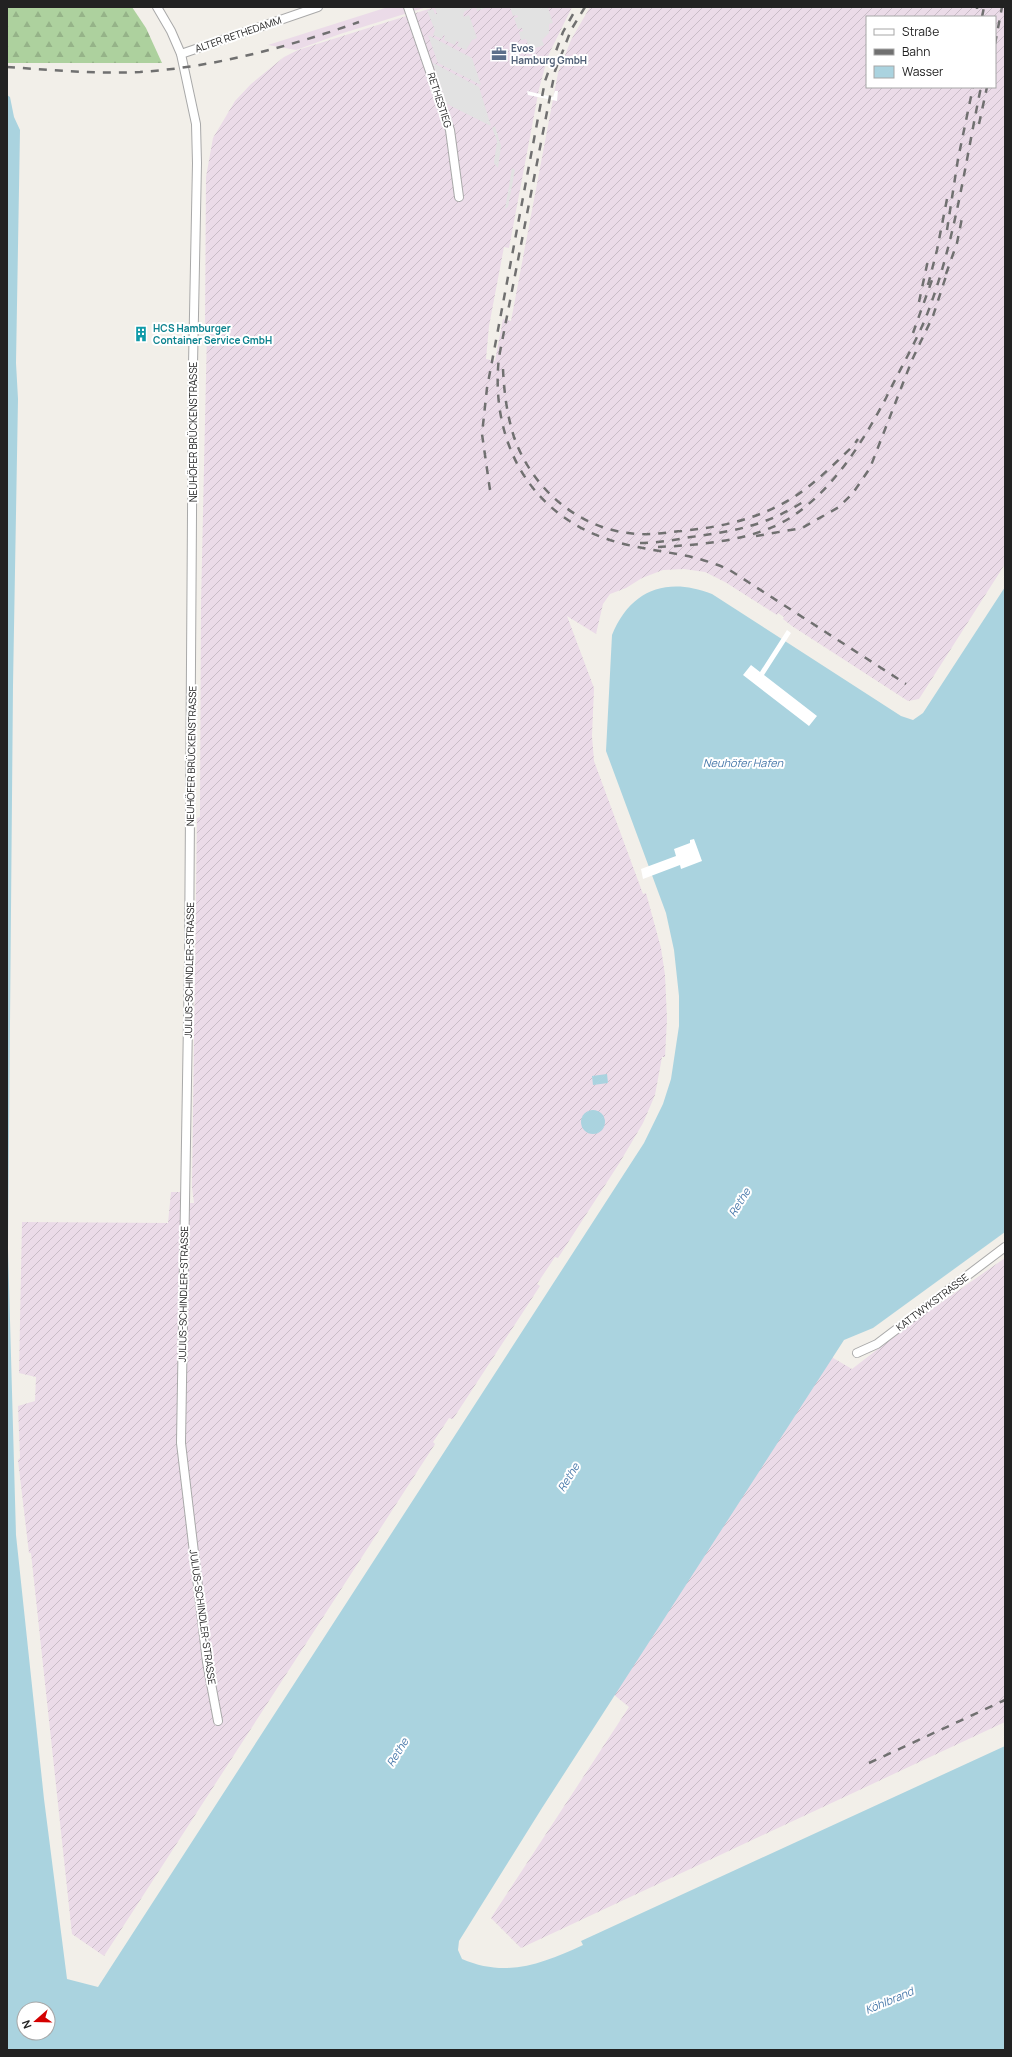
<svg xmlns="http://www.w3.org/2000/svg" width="1012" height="2057" viewBox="0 0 1012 2057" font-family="Manrope,sans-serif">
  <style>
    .industrial { fill: url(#industrial-furrows); fill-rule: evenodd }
    .railway { fill: #ebdbe8 }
    .forest { fill: url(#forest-firs) }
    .parking { fill: #e2e2e2 }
    .water { fill: #aad3df; fill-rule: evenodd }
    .pier { fill: #fff }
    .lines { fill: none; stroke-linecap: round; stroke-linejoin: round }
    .minor-casing { stroke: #a9a9a9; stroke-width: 10 }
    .minor { stroke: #fff; stroke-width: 8 }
    .rail { stroke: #707070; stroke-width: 2.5; stroke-dasharray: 8 8; stroke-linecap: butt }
    .labels { text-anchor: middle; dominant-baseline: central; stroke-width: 4; stroke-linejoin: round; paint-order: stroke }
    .street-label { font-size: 10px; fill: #222; stroke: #fff }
    .service-label { font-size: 10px; font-weight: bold; fill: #4e5e75; stroke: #fff; text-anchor: start }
    .culture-label { font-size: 10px; font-weight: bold; fill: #0d838f; stroke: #fff; text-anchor: start }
    .water-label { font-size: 11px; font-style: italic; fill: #4a7aab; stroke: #fff }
  </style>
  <defs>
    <pattern id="industrial-furrows" width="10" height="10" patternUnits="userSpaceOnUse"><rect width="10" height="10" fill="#ebdbe8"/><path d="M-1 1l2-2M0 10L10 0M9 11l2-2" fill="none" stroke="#c9bcc7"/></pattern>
    <pattern id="forest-firs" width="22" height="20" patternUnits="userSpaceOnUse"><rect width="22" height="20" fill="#add19e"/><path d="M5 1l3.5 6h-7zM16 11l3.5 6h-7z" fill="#95b388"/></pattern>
  </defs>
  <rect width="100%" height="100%" fill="#f2efe9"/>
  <!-- industrial -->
  <g class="industrial">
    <path d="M 435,7 L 572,7 L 548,56 L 539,89 L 509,248 L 504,247 L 489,326 L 486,359 L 495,361 L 503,319 L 511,321 L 558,73 L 571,40 L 590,7 L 1005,7 L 1005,564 L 919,699 L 908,701 L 792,626 L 783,619 L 784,617 L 778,613 L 777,615 L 725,582 L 705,572 L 684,569 L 663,570 L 642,578 L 626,588 L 610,594 L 603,604 L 596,634 L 567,616 L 594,688 L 592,736 L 594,761 L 643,894 L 646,893 L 661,948 L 665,975 L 667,1019 L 665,1057 L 662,1057 L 655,1095 L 643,1123 L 620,1162 L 558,1258 L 555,1257 L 537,1284 L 540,1286 L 453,1419 L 449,1418 L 433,1442 L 435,1444 L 104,1956 L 72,1934 L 31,1553 L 29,1553 L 18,1460 L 20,1458 L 18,1406 L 35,1401 L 36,1377 L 19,1373 L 22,1222 L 168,1223 L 171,1192 L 189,1192 L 189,1203 L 194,1203 L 192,1187 L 197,818 L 200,817 L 201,605 L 207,330 L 205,330 L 206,177 L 213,138 L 235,101 L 251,84 L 284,57 L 298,50 ZM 867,17 L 995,17 L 995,87 L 867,87 Z"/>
    <polygon points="1005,1258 1005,1722 521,1948 491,1918 629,1707 613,1694 828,1355 852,1369 909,1325"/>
  </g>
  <!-- railway -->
  <polygon class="railway" points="388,7 427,7 340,34 296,50 268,45"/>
  <!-- forest -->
  <polygon class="forest" points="7,7 132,7 146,28 162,63 7,63"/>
  <!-- parking -->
  <g class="parking">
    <polygon points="440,7 488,7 477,11 476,7 465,11 463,14 464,17 469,15 477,38 472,40 466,50 457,46 459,42 456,41 455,45 444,40 445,36 443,35 442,39 433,35 435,30 427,11 433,9 435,14 437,14 435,8"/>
    <polygon points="510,7 552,7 548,8 553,23 549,24 549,33 542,40 544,45 530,50 526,39 521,40 519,32 523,31 522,28 518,29 514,18 518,17 517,15 513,16"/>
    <polygon points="428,35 472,58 481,85 438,63"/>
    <polygon points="433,63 479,87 491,126 447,104"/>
    <polygon points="495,126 501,146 498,168 494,163 497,141 492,128"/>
    <polygon points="512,168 515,170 508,207 505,209"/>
  </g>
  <!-- water -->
  <g class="water">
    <path d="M 7,95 L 10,97 L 14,117 L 20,130 L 16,363 L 18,399 L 13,685 L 8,1248 L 16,1535 L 44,1799 L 67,1979 L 98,1987 L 644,1143 L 663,1104 L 671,1079 L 679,1026 L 679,996 L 674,950 L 666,913 L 606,751 L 612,635 C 630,590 667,576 712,594 L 901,716 L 913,720 L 923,713 L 1005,587 L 1005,1232 L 873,1328 L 844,1340 L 542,1808 L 459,1941 L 458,1950 L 462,1959 C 506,1978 542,1964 583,1945 L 581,1941 L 1005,1746 L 1005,2050 L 7,2050 ZM 24,2009 L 48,2009 L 48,2033 L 24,2033 Z"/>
    <polygon points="607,1074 608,1083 593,1085 592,1076"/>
    <circle cx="593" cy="1122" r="12"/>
  </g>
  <!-- pier -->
  <g class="pier">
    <polygon points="527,91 553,97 555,91 558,91 557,101 528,95"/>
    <polygon points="787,630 791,633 764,675 817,716 809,726 743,675 751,665 760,672"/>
    <polygon points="694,839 702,861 681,869 680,865 643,879 641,869 676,856 674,849 690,843 690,840"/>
  </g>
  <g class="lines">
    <!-- minor casing -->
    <g class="minor-casing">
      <g id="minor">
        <polyline points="157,7 171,31 181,54 196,124 197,163 193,365 189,961 181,1443 207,1662 218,1721"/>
        <polyline points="408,7 450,130 459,197"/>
        <polyline points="181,54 318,7"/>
        <polyline points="857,1353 877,1344 1005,1247"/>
      </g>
    </g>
    <!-- minor -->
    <use href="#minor" class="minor"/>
    <!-- rail -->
    <g class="rail">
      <path d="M 585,7 L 571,30 L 555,71 L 499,357 C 490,438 527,512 607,539 C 636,549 667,551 696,558 C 707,561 718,565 728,569 L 906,684"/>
      <polyline points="977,9 977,7"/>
      <polyline points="982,17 984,7"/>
      <polyline points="995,44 1002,7"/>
      <path d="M 7,67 C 51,70 96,74 140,72 C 215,67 288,47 359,22"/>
      <polyline points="979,124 987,87"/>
      <polyline points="947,230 958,159 973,87"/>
      <polyline points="946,274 957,243 963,213"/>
      <polyline points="928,285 937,250 947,199"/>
      <polyline points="919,302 928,260"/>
      <polyline points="913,333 932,280"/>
      <path d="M 503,369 C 504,392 507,415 514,437 C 533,491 582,532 640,534 C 654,535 668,532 682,531 C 720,527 755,520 789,500 C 813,486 833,465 853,446 L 858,439"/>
      <polyline points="490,490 482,434 487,388 545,81 563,32 577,7"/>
      <polyline points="756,536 802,528 839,507 853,493 870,468 912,360 933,316 948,270"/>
      <path d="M 640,543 C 657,543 674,540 691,537 C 736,531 768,525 806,500"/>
      <path d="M 658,547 C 700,545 753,541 790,518 C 834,489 862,443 886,398 C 899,371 915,344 926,317 C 955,243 965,164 981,87"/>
      <polyline points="869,1763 1005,1700"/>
    </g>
  </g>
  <!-- icons -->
  <defs>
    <g id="office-bare" transform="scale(1.2)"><path d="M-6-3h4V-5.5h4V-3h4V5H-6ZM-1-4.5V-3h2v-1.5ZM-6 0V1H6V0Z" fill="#5c6f8a" stroke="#fff" stroke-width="2.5" paint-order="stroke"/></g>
    <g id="building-bare" transform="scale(1.2)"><path d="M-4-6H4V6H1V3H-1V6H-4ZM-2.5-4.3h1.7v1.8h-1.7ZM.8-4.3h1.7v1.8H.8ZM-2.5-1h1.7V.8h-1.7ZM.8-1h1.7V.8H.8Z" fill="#0f9aa8" stroke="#fff" stroke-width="2.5" paint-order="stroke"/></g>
  </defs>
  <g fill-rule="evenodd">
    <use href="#office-bare" x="499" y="54"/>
    <use href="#building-bare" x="141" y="334"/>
  </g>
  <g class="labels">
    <!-- street labels -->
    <g class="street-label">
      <text transform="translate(238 34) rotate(-19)">ALTER RETHEDAMM</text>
      <text transform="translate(440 100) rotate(72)">RETHESTIEG</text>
      <text transform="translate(193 432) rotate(-90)">NEUHÖFER BRÜCKENSTRASSE</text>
      <text transform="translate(191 756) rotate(-89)">NEUHÖFER BRÜCKENSTRASSE</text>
      <text transform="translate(189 970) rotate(-89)">JULIUS-SCHINDLER-STRASSE</text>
      <text transform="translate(183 1294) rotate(-89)">JULIUS-SCHINDLER-STRASSE</text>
      <text transform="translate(932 1302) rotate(-37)">KATTWYKSTRASSE</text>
      <text transform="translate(203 1617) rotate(82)">JULIUS-SCHINDLER-STRASSE</text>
    </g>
    <!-- service labels -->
    <g class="service-label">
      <text x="511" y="48">Evos<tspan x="511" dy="12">Hamburg GmbH</tspan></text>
    </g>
    <!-- culture labels -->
    <g class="culture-label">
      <text x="153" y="328">HCS Hamburger<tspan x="153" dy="12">Container Service GmbH</tspan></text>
    </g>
    <!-- water labels -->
    <g class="water-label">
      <text x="743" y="762">Neuhöfer Hafen</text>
      <text transform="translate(739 1202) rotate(-58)">Rethe</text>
      <text transform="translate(568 1477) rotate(-58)">Rethe</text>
      <text transform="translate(397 1752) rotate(-58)">Rethe</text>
      <text transform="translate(889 2000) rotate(-23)">Köhlbrand</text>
    </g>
  </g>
  <!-- border -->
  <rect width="1012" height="2057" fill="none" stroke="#222222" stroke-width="16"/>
  <!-- legend -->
  <rect x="866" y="16" width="130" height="72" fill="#ffffff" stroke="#a7a7a7"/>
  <rect x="874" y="29" width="20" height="6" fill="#ffffff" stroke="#a7a7a7"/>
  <text x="902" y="36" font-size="12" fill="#222222">Straße</text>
  <rect x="874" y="49" width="20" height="6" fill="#707070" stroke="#a7a7a7"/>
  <text x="902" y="56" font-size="12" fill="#222222">Bahn</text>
  <rect x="874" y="66" width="20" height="12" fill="#aad3df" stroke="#a7a7a7"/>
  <text x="902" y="76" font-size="12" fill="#222222">Wasser</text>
  <!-- north arrow -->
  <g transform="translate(36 2021) rotate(250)"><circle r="19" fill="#ffffff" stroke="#a7a7a7"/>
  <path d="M0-3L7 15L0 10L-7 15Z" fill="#d40000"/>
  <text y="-6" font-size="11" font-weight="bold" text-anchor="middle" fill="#222222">N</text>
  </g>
</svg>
